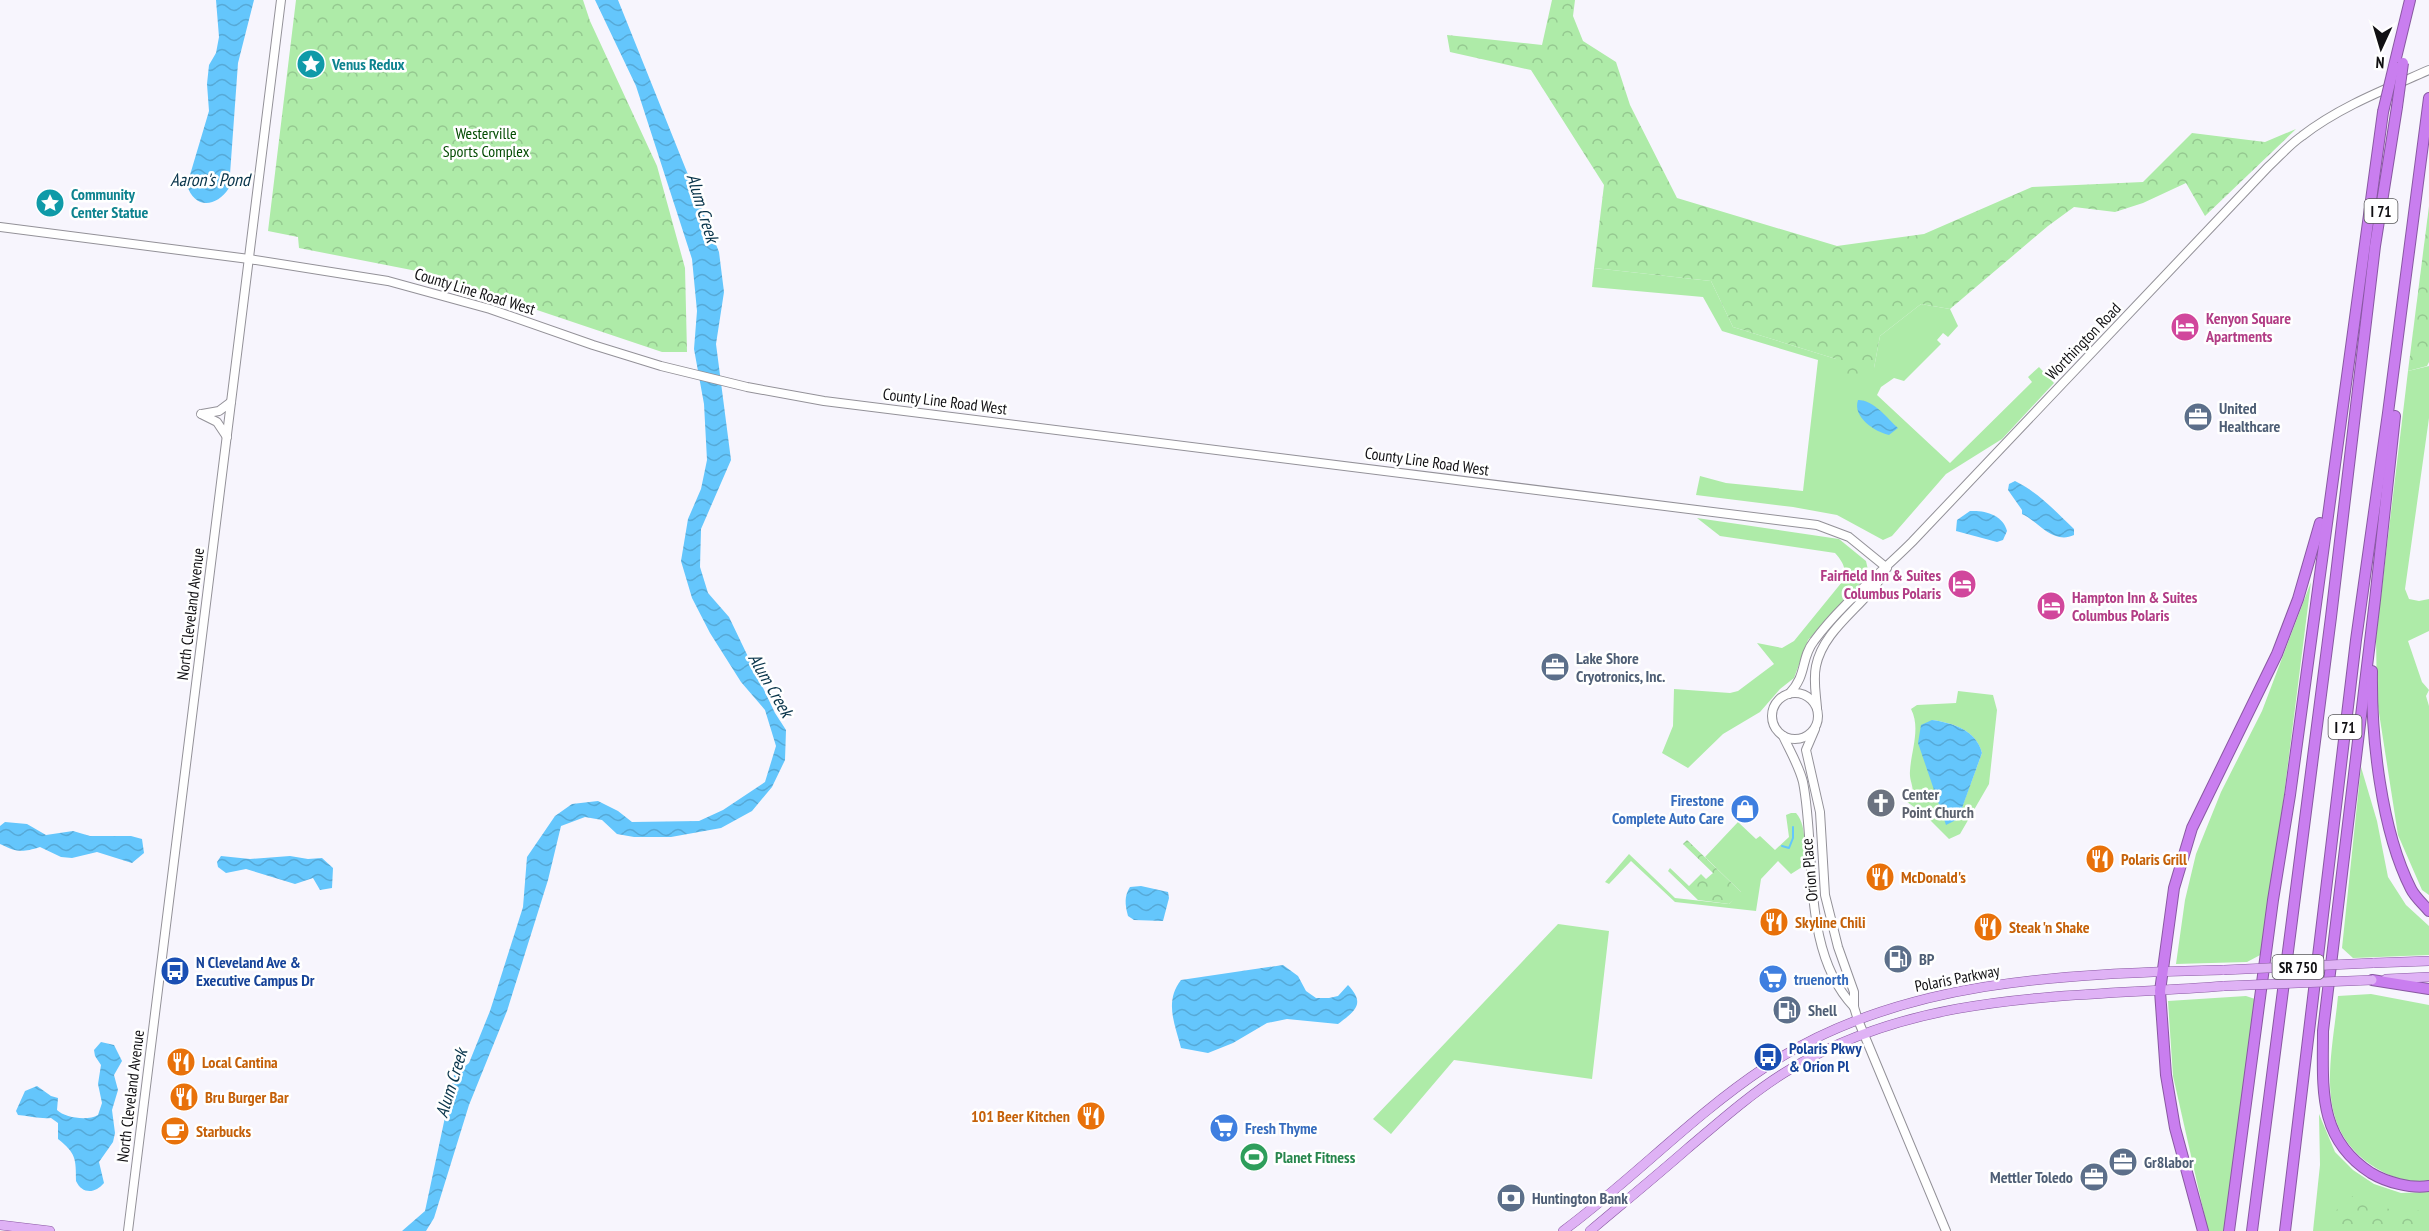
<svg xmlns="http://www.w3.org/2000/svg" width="2429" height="1231" viewBox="0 0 2429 1231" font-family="'PT Sans Narrow',sans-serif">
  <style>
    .grass { fill: #aeeba8; fill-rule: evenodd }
    .forest { fill: url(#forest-crowns) }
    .water { fill: url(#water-waves) }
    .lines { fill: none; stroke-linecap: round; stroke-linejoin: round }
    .stream { stroke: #64c6fc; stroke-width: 2 }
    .secondary-casing { stroke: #939198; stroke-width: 10 }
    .primary-casing { stroke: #8958a2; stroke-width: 10 }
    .motorway-casing { stroke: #8958a2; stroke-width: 12 }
    .secondary { stroke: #fff; stroke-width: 8 }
    .primary { stroke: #dfb2f5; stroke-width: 9 }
    .motorway { stroke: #c97eef; stroke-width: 10 }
    .primary-bridge-casing { stroke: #8958a2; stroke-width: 10; stroke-linecap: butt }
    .motorway-bridge-casing { stroke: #8958a2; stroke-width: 12; stroke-linecap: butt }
    .primary-bridge { stroke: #dfb2f5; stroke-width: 9 }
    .motorway-bridge { stroke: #c97eef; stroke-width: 10 }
    .labels { text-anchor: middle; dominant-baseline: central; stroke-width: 5; stroke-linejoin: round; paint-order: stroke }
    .shield { fill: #fff; stroke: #58585a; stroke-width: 1.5 }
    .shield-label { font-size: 15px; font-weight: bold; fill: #111013 }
    .culture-label { font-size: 16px; font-weight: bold; fill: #0d838f; stroke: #fff; text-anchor: start }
    .park-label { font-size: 16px; fill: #044c03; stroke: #fff }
    .street-label { font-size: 16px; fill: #111013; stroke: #fff }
    .hotel-label { font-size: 16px; font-weight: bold; fill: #b23c85; stroke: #fff; text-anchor: start }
    .service-label { font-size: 16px; font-weight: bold; fill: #4e5e75; stroke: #fff; text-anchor: start }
    .worship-label { font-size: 16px; font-weight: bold; fill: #5b616d; stroke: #fff; text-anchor: start }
    .shop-label { font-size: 16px; font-weight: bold; fill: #366cbe; stroke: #fff; text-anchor: start }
    .food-label { font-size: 16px; font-weight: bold; fill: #c56008; stroke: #fff; text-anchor: start }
    .transit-label { font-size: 16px; font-weight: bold; fill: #164399; stroke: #fff; text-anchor: start }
    .leisure-label { font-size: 16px; font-weight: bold; fill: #27864d; stroke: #fff; text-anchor: start }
    .water-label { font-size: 18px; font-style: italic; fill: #09354b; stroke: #fff }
  </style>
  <defs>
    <pattern id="forest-crowns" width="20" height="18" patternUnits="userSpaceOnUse" patternTransform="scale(1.5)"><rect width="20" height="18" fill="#aeeba8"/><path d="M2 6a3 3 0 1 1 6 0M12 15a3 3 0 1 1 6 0" fill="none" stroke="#95c890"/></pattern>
    <pattern id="water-waves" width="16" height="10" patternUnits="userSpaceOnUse" patternTransform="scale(1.5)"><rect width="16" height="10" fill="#64c6fc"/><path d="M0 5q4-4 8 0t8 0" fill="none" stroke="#56a9d7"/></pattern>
  </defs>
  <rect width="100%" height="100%" fill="#f7f5fd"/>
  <!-- grass -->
  <g class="grass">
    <polygon points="1594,268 1711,281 1733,327 1836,359 1874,368 1880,336 1921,304 1950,309 1958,326 1948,337 1943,333 1937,340 1941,344 1904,381 1894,378 1881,387 1877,395 1950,463 2032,382 2028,377 2039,367 2054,383 2002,439 1946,474 1892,536 1883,540 1837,515 1793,507 1696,495 1700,476 1726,483 1803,491 1818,360 1722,331 1703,297 1592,287"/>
    <polygon points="2429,366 2429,418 2405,589 2409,599 2419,601 2429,599 2429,631 2408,641 2422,682 2429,690 2426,696 2429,706 2429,895 2422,890 2398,835 2377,700 2376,637 2408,371"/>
    <path d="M 1697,518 L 1839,539 L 1866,561 L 1868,570 L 1866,577 L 1808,640 L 1794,678 L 1780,689 L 1760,712 L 1723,734 L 1688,768 L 1662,753 L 1673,726 L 1674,689 L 1730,693 L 1738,691 L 1774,664 L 1757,643 L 1782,648 L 1794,641 L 1842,582 C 1848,570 1843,562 1835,553 L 1720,536 Z"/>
    <polygon points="2311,582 2264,953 2247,962 2176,964 2185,900 2196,854 2221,792 2262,711"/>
    <path d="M 1958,691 L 1993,695 L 1997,710 L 1989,784 L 1960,834 L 1949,839 L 1925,815 L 1903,799 L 1902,792 L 1912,799 C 1915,786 1909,782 1910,771 C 1911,751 1921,728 1911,709 L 1917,705 L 1956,703 ZM 1932,720 C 1953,723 1976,730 1982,753 L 1958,818 Z"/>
    <polygon points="2361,767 2377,821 2388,877 2406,905 2429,926 2429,955 2353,958 2342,948"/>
    <path d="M 1791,813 L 1796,813 C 1807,825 1805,851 1802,867 L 1791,874 L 1778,861 L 1761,879 L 1756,911 L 1675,902 L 1631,861 L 1609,884 L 1605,882 L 1629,854 L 1675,898 L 1729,904 L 1741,892 L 1705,857 L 1738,822 L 1756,839 L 1760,836 L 1775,850 L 1789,837 L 1786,815 Z"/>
    <polygon points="1558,924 1609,931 1592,1079 1454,1060 1391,1134 1373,1119"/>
    <path d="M 2371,994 L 2429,1005 L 2429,1181 C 2410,1183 2392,1178 2376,1168 C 2311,1129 2332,1059 2338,996 Z"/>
    <polygon points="2246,996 2255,999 2224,1231 2208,1231 2173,1076 2168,1001"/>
    <polygon points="2319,1114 2335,1152 2353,1170 2374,1184 2401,1193 2429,1192 2429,1231 2313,1231 2320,1165"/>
  </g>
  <!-- forest -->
  <g class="forest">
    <polygon points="296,0 583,0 590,21 657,166 685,268 687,352 662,352 427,273 299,248 298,237 268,231"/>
    <polygon points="1552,0 1575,0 1573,16 1583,41 1616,62 1630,105 1677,198 1837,246 1924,234 2032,187 2143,182 2192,133 2265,142 2296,129 2205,216 2186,183 2143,203 2115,212 2074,207 2048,226 1950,309 1921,304 1880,336 1874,368 1848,386 1836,359 1733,327 1711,281 1594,268 1604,185 1531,70 1450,52 1447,35 1542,45"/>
    <polygon points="2429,206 2429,362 2427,366 2408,371"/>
    <polygon points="1687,840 1742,893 1729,904 1698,900 1668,871 1670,868 1689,886 1701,874 1706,879 1713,873 1683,844"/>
    <polygon points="2355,1194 2398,1213 2422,1210 2429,1219 2429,1231 2331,1231 2333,1213"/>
  </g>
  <!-- water -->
  <g class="water">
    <path d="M 216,0 L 254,0 L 238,63 L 229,188 C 216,208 194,209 187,185 L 209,111 L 207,84 L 209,65 L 216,53 L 219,37 Z"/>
    <polygon points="595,0 618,0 719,252 724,292 716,344 731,460 701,529 700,567 708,593 729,617 775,713 786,730 785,760 772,787 752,811 721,828 671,837 634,837 617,834 602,820 585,817 561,826 548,880 507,1011 469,1105 434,1218 426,1231 402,1231 425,1211 454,1075 469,1063 490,1011 523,907 527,857 555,816 572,804 598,801 618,811 632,822 699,821 723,810 765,782 776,746 765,710 741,682 710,633 692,598 681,561 688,519 701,489 707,460 704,404 694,349 697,311 692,259 636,86"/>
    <path d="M 1858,400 C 1874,400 1887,418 1898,428 L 1889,435 C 1875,432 1852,417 1858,400 Z"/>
    <path d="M 2015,481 C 2039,493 2054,510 2074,529 L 2074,535 C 2053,545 2038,521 2022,514 L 2022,510 L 2008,490 L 2009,484 Z"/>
    <path d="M 1970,511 C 1985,510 2003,515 2007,531 L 2003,540 L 1997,542 L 1956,531 L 1957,520 Z"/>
    <path d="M 1932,720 C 1953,723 1976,730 1982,753 L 1958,819 L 1946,825 L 1918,743 L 1921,725 Z"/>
    <path d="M 5,822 L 27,824 L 46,835 L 73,831 L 90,836 L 131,836 L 142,839 L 144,853 L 132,863 L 97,852 L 72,858 L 61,857 L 40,847 C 21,853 17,852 0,844 L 0,826 Z"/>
    <polygon points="221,856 250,859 290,856 308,859 322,858 333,868 332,888 320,890 313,878 295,884 246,869 226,873 218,867 217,862"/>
    <path d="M 1141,886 L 1168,892 L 1169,898 L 1163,921 L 1134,920 L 1128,916 C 1125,905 1124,896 1130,887 Z"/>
    <path d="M 1283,965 L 1298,976 L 1306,991 L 1316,998 L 1329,998 L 1338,996 L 1348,985 C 1366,1004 1355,1011 1338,1024 L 1287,1019 L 1267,1023 L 1233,1043 L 1208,1053 L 1181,1048 C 1175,1024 1164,1002 1181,980 Z"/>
    <path d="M 101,1042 L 114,1045 L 122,1061 L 114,1075 L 118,1090 L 112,1110 L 115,1133 L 113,1142 L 99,1162 L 104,1183 C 95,1194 82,1194 76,1181 C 76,1159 76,1153 58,1139 L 58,1123 L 51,1118 C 40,1119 29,1116 18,1115 L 16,1111 L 25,1091 L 37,1086 L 51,1096 L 58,1098 L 57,1110 C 65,1118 88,1121 98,1115 L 102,1103 L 98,1084 L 101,1065 L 95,1056 L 94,1050 Z"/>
  </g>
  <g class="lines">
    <!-- stream -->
    <polyline class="stream" points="1782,846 1789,848 1793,838 1793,827"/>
    <!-- secondary casing -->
    <g class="secondary-casing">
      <g id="secondary">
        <polyline points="0,227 249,259 388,281 490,309 593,345 661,366 747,387 824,401 1817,525 1849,537 1887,568"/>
        <polyline points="201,414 217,422 227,437"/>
        <polyline points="202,414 219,411 231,402"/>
        <circle cx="1795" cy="716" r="23"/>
        <path d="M 1789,694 C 1808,674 1800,659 1814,641 C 1842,603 1879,575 1912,542 L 2268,167 C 2279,157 2289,145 2302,136 C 2339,107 2386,89 2429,70"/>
        <path d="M 1817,708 C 1816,694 1813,680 1816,666 C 1824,627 1867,605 1885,571"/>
        <polyline points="1815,729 1806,750 1820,812 1825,895 1838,947 1854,992 1854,1007 1858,1020 1946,1231"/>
        <path d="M 1783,736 C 1790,751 1799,766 1803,782 C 1817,853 1800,950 1854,1007"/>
        <polyline points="128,1231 281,0"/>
      </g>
    </g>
    <!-- primary casing -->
    <g class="primary-casing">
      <g id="primary">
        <polyline points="2373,963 2429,961"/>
        <polyline points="2386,979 2429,977"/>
        <polyline points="0,1225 50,1231"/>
        <path d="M 1563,1231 C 1632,1180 1692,1116 1764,1068 C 1897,978 2068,974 2224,970"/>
        <path d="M 1590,1231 C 1622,1204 1655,1177 1687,1149 C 1718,1123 1749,1095 1784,1073 C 1917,989 2074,998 2224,986"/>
      </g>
    </g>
    <!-- motorway casing -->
    <g class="motorway-casing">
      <g id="motorway">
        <polyline points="2394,66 2410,0"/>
        <path d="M 2395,416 L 2375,600 L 2323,1031 C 2323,1088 2317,1138 2371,1173 C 2386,1182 2411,1189 2429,1186"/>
        <path d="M 2372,671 C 2371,736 2381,830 2411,889 C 2415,897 2423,904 2429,911"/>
        <polyline points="2372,980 2429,989"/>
        <polyline points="2203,1231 2175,1128 2166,1075 2160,991 2174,888 2192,828 2277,654 2298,599 2320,523"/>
        <polyline points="2229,1231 2273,900 2290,795 2383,112"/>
        <polyline points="2252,1231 2331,617 2375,246 2397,107"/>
        <polyline points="2285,1231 2356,640 2388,413 2429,98"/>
      </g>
    </g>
    <!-- secondary -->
    <use href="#secondary" class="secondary"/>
    <!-- primary -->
    <use href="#primary" class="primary"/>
    <!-- motorway -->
    <use href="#motorway" class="motorway"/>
    <!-- primary-bridge casing -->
    <g class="primary-bridge-casing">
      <g id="primary-bridge">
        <polyline points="2224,970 2373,963"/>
        <polyline points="2224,986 2372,980"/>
      </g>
    </g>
    <!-- motorway-bridge casing -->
    <g class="motorway-bridge-casing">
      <g id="motorway-bridge">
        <polyline points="2397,107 2403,63"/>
        <polyline points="2383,112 2394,66"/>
      </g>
    </g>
    <!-- primary-bridge -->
    <use href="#primary-bridge" class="primary-bridge"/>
    <!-- motorway-bridge -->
    <use href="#motorway-bridge" class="motorway-bridge"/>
  </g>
  <!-- icons -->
  <defs>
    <g id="sight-disc" transform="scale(1.5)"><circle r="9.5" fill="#0f9aa8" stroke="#fff"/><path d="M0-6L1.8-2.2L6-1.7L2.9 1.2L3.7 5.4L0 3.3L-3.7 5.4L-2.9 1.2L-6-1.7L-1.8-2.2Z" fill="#fff"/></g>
    <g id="hotel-disc" transform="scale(1.5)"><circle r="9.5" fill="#d1479c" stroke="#fff"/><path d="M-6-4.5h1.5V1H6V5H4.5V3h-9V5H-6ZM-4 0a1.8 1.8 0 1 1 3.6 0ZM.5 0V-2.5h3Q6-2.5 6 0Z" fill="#fff"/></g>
    <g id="office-disc" transform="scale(1.5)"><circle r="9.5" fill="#5c6f8a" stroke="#fff"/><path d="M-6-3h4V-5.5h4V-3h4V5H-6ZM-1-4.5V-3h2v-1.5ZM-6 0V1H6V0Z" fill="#fff"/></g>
    <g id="church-disc" transform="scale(1.5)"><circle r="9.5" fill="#6b7280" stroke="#fff"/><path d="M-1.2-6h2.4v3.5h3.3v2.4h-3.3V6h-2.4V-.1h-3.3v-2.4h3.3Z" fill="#fff"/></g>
    <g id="shop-disc" transform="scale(1.5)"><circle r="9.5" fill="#3f7fe0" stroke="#fff"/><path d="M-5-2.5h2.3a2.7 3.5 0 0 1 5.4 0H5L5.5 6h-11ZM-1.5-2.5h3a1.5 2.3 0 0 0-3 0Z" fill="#fff"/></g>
    <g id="restaurant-disc" transform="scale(1.5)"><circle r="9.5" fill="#e8710a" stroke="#fff"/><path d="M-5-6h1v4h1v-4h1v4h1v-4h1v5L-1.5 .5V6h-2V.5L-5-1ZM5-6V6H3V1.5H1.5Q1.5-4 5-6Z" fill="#fff"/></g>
    <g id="fuel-disc" transform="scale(1.5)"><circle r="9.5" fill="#5c6f8a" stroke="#fff"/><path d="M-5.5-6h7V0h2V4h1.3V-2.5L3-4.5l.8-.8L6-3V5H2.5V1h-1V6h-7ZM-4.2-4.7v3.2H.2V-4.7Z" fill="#fff"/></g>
    <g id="bus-disc" transform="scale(1.5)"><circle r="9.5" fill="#1a4fb4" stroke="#fff"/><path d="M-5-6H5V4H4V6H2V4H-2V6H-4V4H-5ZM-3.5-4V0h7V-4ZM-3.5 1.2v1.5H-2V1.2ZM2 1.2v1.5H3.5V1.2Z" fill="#fff"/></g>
    <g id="supermarket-disc" transform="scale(1.5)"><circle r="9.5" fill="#3f7fe0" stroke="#fff"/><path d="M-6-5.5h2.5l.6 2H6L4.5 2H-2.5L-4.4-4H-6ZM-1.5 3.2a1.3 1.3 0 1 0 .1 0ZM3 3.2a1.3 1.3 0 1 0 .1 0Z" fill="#fff"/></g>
    <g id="cafe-disc" transform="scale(1.5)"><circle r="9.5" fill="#e8710a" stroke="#fff"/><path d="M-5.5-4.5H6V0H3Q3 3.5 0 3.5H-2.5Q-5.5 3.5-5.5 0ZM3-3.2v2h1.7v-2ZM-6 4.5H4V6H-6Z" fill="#fff"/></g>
    <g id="stadium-disc" transform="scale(1.5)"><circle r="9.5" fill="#2e9e5b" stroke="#fff"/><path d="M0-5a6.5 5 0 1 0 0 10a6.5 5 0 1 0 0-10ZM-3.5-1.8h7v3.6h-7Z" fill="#fff"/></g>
    <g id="bank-disc" transform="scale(1.5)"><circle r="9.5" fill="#5c6f8a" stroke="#fff"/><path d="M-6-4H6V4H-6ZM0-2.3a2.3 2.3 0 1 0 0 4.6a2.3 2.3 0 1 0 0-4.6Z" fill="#fff"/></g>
  </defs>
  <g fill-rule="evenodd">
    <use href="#sight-disc" x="311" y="64"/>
    <use href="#sight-disc" x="50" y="203"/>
    <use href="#hotel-disc" x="2185" y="327"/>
    <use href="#office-disc" x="2198" y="417"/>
    <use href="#hotel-disc" x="1962" y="584"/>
    <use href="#hotel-disc" x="2051" y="606"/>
    <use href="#office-disc" x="1555" y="667"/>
    <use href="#church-disc" x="1881" y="803"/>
    <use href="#shop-disc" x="1745" y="809"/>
    <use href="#restaurant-disc" x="2100" y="859"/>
    <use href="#restaurant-disc" x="1880" y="877"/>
    <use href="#restaurant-disc" x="1774" y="922"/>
    <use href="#restaurant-disc" x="1988" y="927"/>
    <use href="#fuel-disc" x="1898" y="959"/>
    <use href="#bus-disc" x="175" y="971"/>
    <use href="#supermarket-disc" x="1773" y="979"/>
    <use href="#fuel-disc" x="1787" y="1010"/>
    <use href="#bus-disc" x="1768" y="1057"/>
    <use href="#restaurant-disc" x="181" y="1062"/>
    <use href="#restaurant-disc" x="184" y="1097"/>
    <use href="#restaurant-disc" x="1091" y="1116"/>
    <use href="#supermarket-disc" x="1224" y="1128"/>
    <use href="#cafe-disc" x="175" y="1131"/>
    <use href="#stadium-disc" x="1254" y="1157"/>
    <use href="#office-disc" x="2123" y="1162"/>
    <use href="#office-disc" x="2094" y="1177"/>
    <use href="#bank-disc" x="1511" y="1198"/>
  </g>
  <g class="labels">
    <!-- shield labels -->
    <g class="shield">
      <rect x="2364.5" y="199" width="33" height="24" rx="4.5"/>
      <rect x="2328.5" y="715" width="33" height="24" rx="4.5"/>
      <rect x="2272.5" y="955" width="51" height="24" rx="4.5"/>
    </g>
    <g class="shield-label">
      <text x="2381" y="211">I 71</text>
      <text x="2345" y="727">I 71</text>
      <text x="2298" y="967">SR 750</text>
    </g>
    <!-- culture labels -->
    <g class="culture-label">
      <text x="332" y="64">Venus Redux</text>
      <text x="71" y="194">Community<tspan x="71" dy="18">Center Statue</tspan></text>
    </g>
    <!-- park labels -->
    <g class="park-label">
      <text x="486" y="133">Westerville<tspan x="486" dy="18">Sports Complex</tspan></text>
    </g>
    <!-- street labels -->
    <g class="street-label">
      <text transform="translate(475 291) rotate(17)">County Line Road West</text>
      <text transform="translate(2083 341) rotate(-46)">Worthington Road</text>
      <text transform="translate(945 401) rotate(7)">County Line Road West</text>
      <text transform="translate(1427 461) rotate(8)">County Line Road West</text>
      <text transform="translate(190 614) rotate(-83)">North Cleveland Avenue</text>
      <text transform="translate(1809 870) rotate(-95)">Orion Place</text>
      <text transform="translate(1957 978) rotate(-11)">Polaris Parkway</text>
      <text transform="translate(130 1096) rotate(-83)">North Cleveland Avenue</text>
    </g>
    <!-- hotel labels -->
    <g class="hotel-label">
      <text x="2206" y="318">Kenyon Square<tspan x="2206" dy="18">Apartments</tspan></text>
      <text x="1941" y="575" text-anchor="end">Fairfield Inn &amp; Suites<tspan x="1941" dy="18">Columbus Polaris</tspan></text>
      <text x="2072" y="597">Hampton Inn &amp; Suites<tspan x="2072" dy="18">Columbus Polaris</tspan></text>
    </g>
    <!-- service labels -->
    <g class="service-label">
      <text x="2219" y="408">United<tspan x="2219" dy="18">Healthcare</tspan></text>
      <text x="1576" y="658">Lake Shore<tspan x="1576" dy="18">Cryotronics, Inc.</tspan></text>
      <text x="1919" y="959">BP</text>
      <text x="1808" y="1010">Shell</text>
      <text x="2144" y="1162">Gr8labor</text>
      <text x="2073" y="1177" text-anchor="end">Mettler Toledo</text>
      <text x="1532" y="1198">Huntington Bank</text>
    </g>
    <!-- worship labels -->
    <g class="worship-label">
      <text x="1902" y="794">Center<tspan x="1902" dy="18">Point Church</tspan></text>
    </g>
    <!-- shop labels -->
    <g class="shop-label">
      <text x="1724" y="800" text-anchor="end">Firestone<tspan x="1724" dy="18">Complete Auto Care</tspan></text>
      <text x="1794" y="979">truenorth</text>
      <text x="1245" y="1128">Fresh Thyme</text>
    </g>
    <!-- food labels -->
    <g class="food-label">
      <text x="2121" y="859">Polaris Grill</text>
      <text x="1901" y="877">McDonald's</text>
      <text x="1795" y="922">Skyline Chili</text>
      <text x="2009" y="927">Steak 'n Shake</text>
      <text x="202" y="1062">Local Cantina</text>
      <text x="205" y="1097">Bru Burger Bar</text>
      <text x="1070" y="1116" text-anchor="end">101 Beer Kitchen</text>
      <text x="196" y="1131">Starbucks</text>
    </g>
    <!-- transit labels -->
    <g class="transit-label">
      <text x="196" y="962">N Cleveland Ave &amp;<tspan x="196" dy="18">Executive Campus Dr</tspan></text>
      <text x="1789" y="1048">Polaris Pkwy<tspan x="1789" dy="18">&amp; Orion Pl</tspan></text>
    </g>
    <!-- leisure labels -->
    <g class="leisure-label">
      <text x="1275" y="1157">Planet Fitness</text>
    </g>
    <!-- water labels -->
    <g class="water-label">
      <text x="210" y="179">Aaron's Pond</text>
      <text transform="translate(703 208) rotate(73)">Alum Creek</text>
      <text transform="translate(771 685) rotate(60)">Alum Creek</text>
      <text transform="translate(451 1083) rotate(-73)">Alum Creek</text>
    </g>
  </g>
  <!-- north arrow -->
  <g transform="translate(2381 48) rotate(184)" stroke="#ffffff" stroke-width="4.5" paint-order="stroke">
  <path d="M0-4.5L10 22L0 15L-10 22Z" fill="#111013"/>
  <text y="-9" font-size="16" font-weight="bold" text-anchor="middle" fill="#111013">N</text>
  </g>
</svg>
